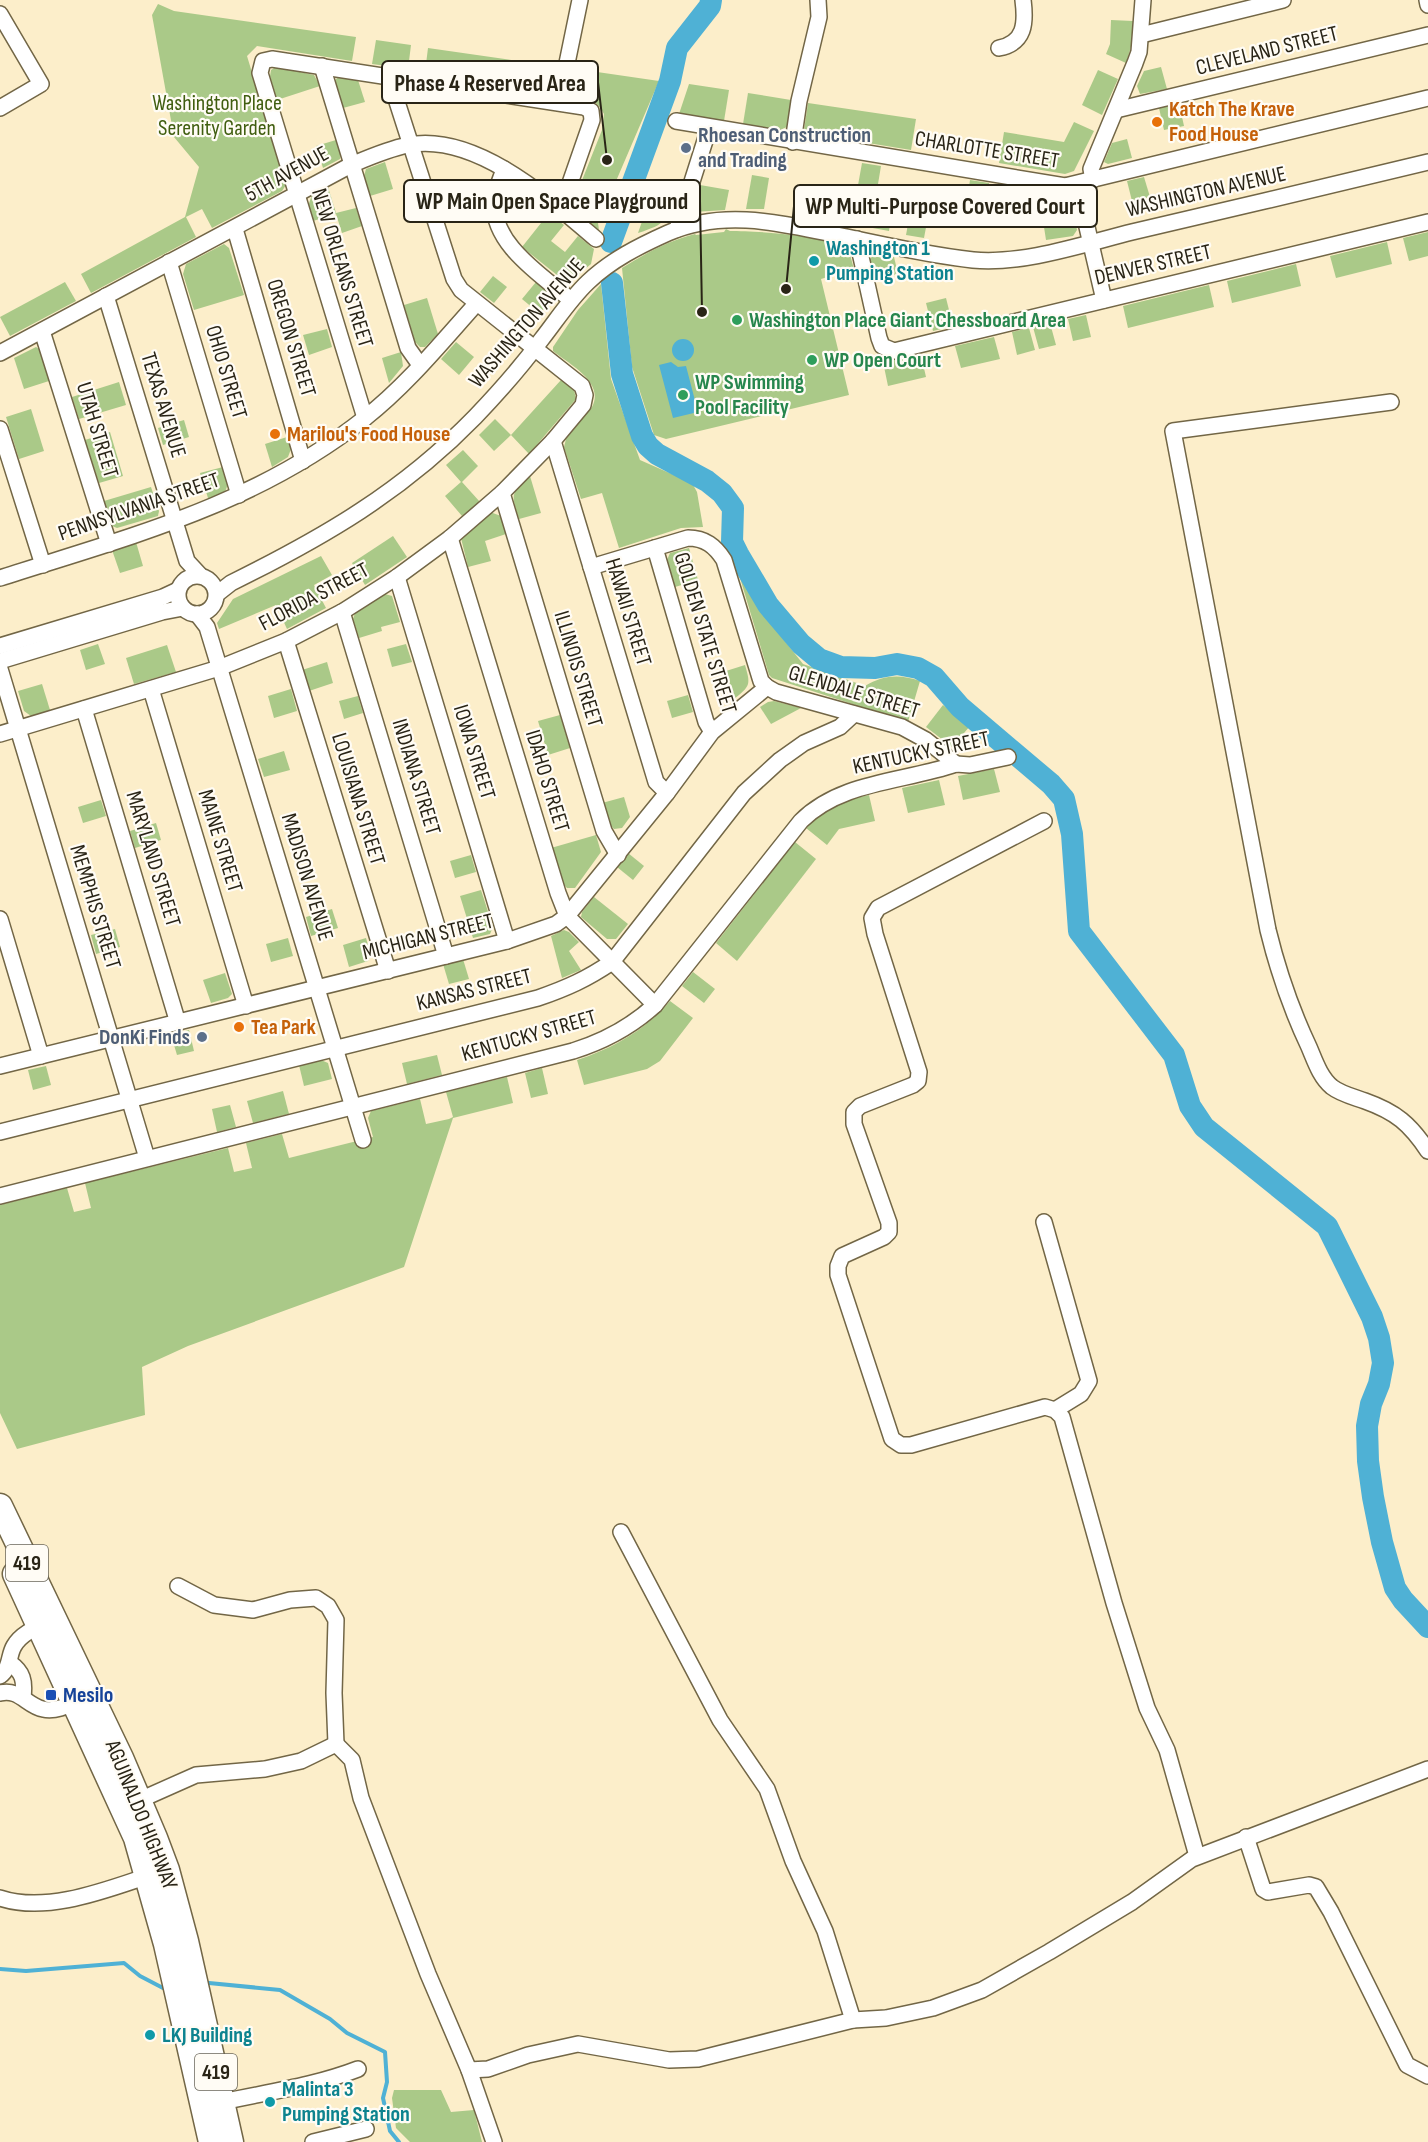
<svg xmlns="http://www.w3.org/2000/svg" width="1428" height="2142" viewBox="0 0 1428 2142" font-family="'Sofia Sans Condensed',sans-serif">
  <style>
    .green { fill: #aac988 }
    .water { fill: #4fb1d5 }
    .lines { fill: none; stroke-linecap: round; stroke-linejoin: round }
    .stream { stroke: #4fb1d5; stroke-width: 4 }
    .river { stroke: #4fb1d5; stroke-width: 22 }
    .street-casing { stroke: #726646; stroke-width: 18 }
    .primary-casing { stroke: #726646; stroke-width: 27 }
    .street { stroke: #fff; stroke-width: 15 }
    .primary { stroke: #fff; stroke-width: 24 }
    .food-dot { fill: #e8710a; stroke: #fffcf5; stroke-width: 2 }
    .service-dot { fill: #5c6f8a; stroke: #fffcf5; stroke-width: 2 }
    .culture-dot { fill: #0f9aa8; stroke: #fffcf5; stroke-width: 2 }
    .leisure-dot { fill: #2e9e5b; stroke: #fffcf5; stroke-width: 2 }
    .transit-dot { fill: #1a4fb4; stroke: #fffcf5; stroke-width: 2 }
    .labels { text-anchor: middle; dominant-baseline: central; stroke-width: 4.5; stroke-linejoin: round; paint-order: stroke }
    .shield { fill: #fffcf5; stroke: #696559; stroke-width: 1.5 }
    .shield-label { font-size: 21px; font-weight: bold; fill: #292416 }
    .street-label { font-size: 22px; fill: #292416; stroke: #fffcf5 }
    .park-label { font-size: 22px; fill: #405e10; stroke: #fffcf5 }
    .food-label { font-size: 22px; font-weight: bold; fill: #c56008; stroke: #fffcf5; text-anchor: start }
    .service-label { font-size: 22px; font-weight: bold; fill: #4e5e75; stroke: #fffcf5; text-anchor: start }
    .culture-label { font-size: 22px; font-weight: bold; fill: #0d838f; stroke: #fffcf5; text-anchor: start }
    .leisure-label { font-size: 22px; font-weight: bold; fill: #27864d; stroke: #fffcf5; text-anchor: start }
    .transit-label { font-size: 22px; font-weight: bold; fill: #164399; stroke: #fffcf5; text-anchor: start }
    .leader { fill: none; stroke: #292416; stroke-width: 2 }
    .callout-dot { fill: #292416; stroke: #fffcf5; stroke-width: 2 }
    .callout { fill: #fffcf5; stroke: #292416; stroke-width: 2 }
    .callout-label { font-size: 24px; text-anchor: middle; font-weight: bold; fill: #292416 }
  </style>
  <rect width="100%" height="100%" fill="#fceeca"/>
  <!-- green -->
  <g class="green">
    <polygon points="158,4 174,11 356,37 352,61 257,46 247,56 286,185 282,191 212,228 202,209 186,217 196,237 91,293 81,274 185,217 199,167 174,137 152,15"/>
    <polygon points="1111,20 1133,21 1131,47 1126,63 1106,54 1110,44"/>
    <polygon points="376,40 411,45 408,69 372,64"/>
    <polygon points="428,48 518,61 515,86 425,72"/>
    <path d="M 556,66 L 659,81 L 598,223 L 599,230 L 576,213 L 573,203 L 602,130 L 604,114 C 594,93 575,95 553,92 Z"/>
    <polygon points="276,67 314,75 320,86 277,100 270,76 271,70"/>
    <polygon points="1161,67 1167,89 1140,94 1137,86 1144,71"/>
    <polygon points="1098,70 1118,79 1102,115 1082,105"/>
    <polygon points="339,77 358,80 365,102 343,108 335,83 336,79"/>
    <polygon points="689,84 729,90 724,121 679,114"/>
    <polygon points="748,93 791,100 787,127 780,130 743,124"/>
    <polygon points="808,103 916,119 911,150 806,133 804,130"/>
    <polygon points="1179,103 1184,126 1164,130 1159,108"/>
    <polygon points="1074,122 1094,131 1074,171 1065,174 999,163 1004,132 1064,142"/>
    <polygon points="1127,139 1132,158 1108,164 1104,162 1112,143"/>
    <polygon points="336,140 341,154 340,159 323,168 316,146"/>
    <polygon points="385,162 393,189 370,196 364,176 366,169"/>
    <polygon points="862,163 881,166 876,196 894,199 889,231 851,224"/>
    <polygon points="752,175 769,178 764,209 746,209"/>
    <polygon points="1144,177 1150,197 1132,201 1127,181"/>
    <polygon points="970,180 989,183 986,215 965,212"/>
    <polygon points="700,185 729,190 725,210 694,212 693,208"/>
    <polygon points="328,187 336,213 356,208 362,226 342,233 336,214 313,221 308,206 312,195"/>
    <path d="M 654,187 L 676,194 C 667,221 666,224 638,233 Z"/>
    <polygon points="1045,190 1065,193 1070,197 1077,230 1073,236 1046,240 1042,214"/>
    <polygon points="912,202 930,206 924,238 906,235"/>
    <polygon points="549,213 564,225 551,241 565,252 578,236 594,249 591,264 573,279 562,279 522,247"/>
    <path d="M 726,229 L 730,231 C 757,231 829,235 849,251 L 854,269 L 821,279 L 849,395 L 666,439 L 654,435 L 632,367 L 622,268 C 646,253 668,241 695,234 L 696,235 L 724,232 Z"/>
    <polygon points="1428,232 1428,256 1409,261 1403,238"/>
    <polygon points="1387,242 1392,264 1336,278 1330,256"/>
    <polygon points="224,244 229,248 244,295 194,310 183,274 186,264"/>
    <polygon points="873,253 894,257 898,274 875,279 870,260"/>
    <polygon points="1296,264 1301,286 1232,303 1227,281"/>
    <polygon points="493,276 507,287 494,303 480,292"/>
    <polygon points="65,282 76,301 10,336 0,317"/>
    <polygon points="536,282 551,295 551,300 540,314 522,299"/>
    <path d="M 601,284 L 611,379 L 640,460 L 692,483 L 697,492 L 703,527 L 681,528 L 619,548 L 602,493 L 581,499 L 564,447 L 566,439 L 592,407 C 605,382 570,365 553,351 L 553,347 L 578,310 Z"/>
    <polygon points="1209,285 1214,307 1128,328 1123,306"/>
    <polygon points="427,298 438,334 425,347 420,347 415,342 404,305"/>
    <polygon points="946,298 953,326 933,331 926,303"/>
    <polygon points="1086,315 1091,337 1073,341 1068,319"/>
    <polygon points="1050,323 1056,345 1039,349 1033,327"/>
    <polygon points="1029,328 1035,350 1017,355 1012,332"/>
    <polygon points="327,329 332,347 309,355 303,335"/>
    <polygon points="994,337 1000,359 961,368 955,346"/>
    <polygon points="456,342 474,357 459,375 441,359"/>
    <polygon points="36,347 39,349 49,381 24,389 14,358"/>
    <polygon points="401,352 403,366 389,383 382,358"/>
    <polygon points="921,355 926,377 888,386 882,357 902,359"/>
    <polygon points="561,380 574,390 576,399 529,454 511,435 494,451 479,435 495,419 511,435"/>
    <polygon points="119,382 126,405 79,419 72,397"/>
    <polygon points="31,409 44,451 19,459 6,417"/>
    <polygon points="184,420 189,437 163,445 158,428"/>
    <polygon points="110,432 123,476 99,483 85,440"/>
    <polygon points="287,437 291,449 288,457 272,467 265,444"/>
    <polygon points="463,450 478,466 462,482 480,502 462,516 445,496 461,482 446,465"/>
    <polygon points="223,467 228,484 225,492 209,501 200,473"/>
    <path d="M 530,476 L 541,513 L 519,519 C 511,493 510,495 530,476 Z"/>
    <polygon points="151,487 159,511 158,516 117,528 112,526 104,501"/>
    <polygon points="490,512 501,516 506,534 485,541 491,561 468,567 461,538"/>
    <polygon points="393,536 407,557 365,585 352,563"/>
    <polygon points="136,542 143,566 120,573 112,550"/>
    <polygon points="689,548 698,580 675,587 667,560 670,553"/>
    <path d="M 732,551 L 766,617 L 803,664 L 865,686 C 883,675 900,674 920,681 L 908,722 L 772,678 L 769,675 Z"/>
    <polygon points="321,556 332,575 314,585 326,608 287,629 276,605 219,629 217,623 233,599"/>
    <polygon points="385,594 392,596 400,622 381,627 382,631 359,638 353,619 355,613"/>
    <polygon points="98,644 105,664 86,670 80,650"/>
    <polygon points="406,644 412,662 392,667 387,649"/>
    <polygon points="167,645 176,672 134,684 126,658"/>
    <polygon points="327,662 333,683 309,691 302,670"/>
    <path d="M 745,665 C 751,685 750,686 734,699 L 726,671 Z"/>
    <polygon points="42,684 50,710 31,716 24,711 18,691"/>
    <polygon points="291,689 297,711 274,718 268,696"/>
    <polygon points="688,695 693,712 672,718 667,701"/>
    <polygon points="358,696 363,713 344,719 339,701"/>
    <polygon points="774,701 801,708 771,724 760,707 768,702"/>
    <polygon points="943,705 970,726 952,747 926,727"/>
    <polygon points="560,715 570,748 548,755 538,721"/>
    <polygon points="284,751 290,770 264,777 258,759"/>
    <polygon points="994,769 1000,792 963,800 958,776"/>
    <polygon points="939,780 945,805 908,813 902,788"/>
    <path d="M 869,795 L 875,821 L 839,829 L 827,845 L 806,828 C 827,807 840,801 869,795 Z"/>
    <polygon points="624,797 630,817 622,828 614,829 608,823 602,803"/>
    <polygon points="101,800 106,816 83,823 78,807"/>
    <polygon points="156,823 161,840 135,848 130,831"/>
    <polygon points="596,835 601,852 575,888 567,888 562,883 551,848"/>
    <polygon points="795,842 816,859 737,961 716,943"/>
    <polygon points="628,853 644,866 633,880 617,867"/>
    <polygon points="471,855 476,872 455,878 450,861"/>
    <polygon points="481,890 493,927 490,934 473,938 460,896"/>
    <polygon points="594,897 628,924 616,939 607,939 581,917 582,912"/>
    <polygon points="332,909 338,928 311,936 306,917"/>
    <polygon points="115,929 120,947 96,954 91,935"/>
    <polygon points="564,930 569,932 579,942 569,951 581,970 562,978 551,936"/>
    <polygon points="288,938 293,956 271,962 266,944"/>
    <polygon points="366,938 371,955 368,961 349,967 343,945"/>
    <polygon points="463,959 469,979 449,984 443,964"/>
    <polygon points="693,972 715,989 704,1003 682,986"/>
    <polygon points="225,973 232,994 228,998 211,1003 203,980"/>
    <path d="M 670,1001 L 693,1018 L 660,1061 L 647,1069 L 584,1085 L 577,1060 C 614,1048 645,1030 670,1001 Z"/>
    <polygon points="189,1030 194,1051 177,1055 171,1035"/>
    <polygon points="437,1055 442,1075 407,1084 402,1063"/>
    <polygon points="321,1060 328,1063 332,1079 304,1086 299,1065"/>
    <polygon points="46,1066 51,1085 33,1090 28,1070"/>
    <polygon points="542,1068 548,1094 531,1098 525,1073"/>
    <polygon points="507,1077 513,1103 453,1118 404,1267 188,1346 142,1367 145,1415 17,1449 0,1413 0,1205 67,1188 74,1212 91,1208 85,1183 228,1148 234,1172 252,1168 246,1143 282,1134 289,1158 373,1137 368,1118 371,1111 420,1099 426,1124 449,1119 453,1117 446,1092"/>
    <polygon points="283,1091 289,1114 253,1123 247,1101"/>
    <polygon points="230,1105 236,1127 217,1132 212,1109"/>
    <polygon points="394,2090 441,2090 451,2112 474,2110 482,2142 410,2142 396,2128 392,2098"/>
  </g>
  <!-- water -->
  <g class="water">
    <circle cx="683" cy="350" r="11"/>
    <polygon points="671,362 678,367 686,366 698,412 673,418 659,365"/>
  </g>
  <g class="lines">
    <!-- stream -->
    <g class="stream">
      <polyline points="0,1969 26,1971 124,1963 140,1976 163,1988"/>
      <polyline points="209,1983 280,1990 330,2019 347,2033 385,2052 387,2082 383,2098 390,2131 399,2142"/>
    </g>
    <!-- river -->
    <g class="river">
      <polyline points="611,242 670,81 677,48 710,6 711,0"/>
      <polyline points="612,283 622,374 642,436 648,446 657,454 707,481 722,493 733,508 732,542 738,554 768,605 801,644 819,659 841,667 875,668 897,664 918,668 934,677 960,707 1051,784 1064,799 1072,834 1079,931 1174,1055 1190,1106 1204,1127 1327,1226 1372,1317 1379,1338 1383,1363 1379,1384 1371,1404 1367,1426 1368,1461 1373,1497 1382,1542 1395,1588 1403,1600 1428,1627"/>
    </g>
    <!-- street casing -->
    <g class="street-casing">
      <g id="street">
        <polyline points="1427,0 1428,5"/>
        <polyline points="0,14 41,84 0,108"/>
        <polyline points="1141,35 1283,0"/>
        <path d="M 999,48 C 1025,43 1026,23 1023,0"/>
        <polyline points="322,66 408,348 420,365"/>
        <polyline points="566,68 580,0"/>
        <polyline points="1116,110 1428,35"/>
        <polyline points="676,121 1065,186 1428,98"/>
        <polyline points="793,142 799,101 819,17 818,0"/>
        <path d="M 504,169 C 501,178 497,187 495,196 C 487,241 541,275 571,300"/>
        <polyline points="1093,180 1091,169 1135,63 1139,52 1143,0"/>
        <polyline points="1077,184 1104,300"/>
        <polyline points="235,229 303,461"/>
        <polyline points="677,229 709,128"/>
        <polyline points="857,239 879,338 882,346 894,351 1428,222"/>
        <polyline points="169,262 239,495"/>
        <polyline points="106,296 187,561 200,575"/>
        <polyline points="42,331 109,544"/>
        <path d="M 0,353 L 351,165 C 370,157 388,149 408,145 C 475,132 549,199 596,239"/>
        <path d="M 1391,402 L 1173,431 L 1268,930 C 1278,971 1291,1009 1309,1047 C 1315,1061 1320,1077 1332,1087 C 1341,1094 1354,1097 1365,1101 C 1396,1112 1410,1124 1428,1151"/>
        <polyline points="365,418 260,73 263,61 272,59 584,107 591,111 592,120 561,209"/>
        <polyline points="0,429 43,565"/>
        <polyline points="553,441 656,782 667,793"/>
        <polyline points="502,493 604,831 618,855"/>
        <polyline points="450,538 558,893 567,916 655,1005"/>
        <polyline points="655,548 706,722 712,732"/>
        <path d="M 591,567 L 688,538 C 705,538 715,546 724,560 L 761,681 L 767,687 L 776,692 L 902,727 L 926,740 L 956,764"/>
        <circle cx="197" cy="595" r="19"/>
        <polyline points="397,577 507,941"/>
        <path d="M 0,578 C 131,536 255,505 365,418 C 406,386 441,343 476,304"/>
        <path d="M 217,594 L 231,583 C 324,537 402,492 475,417 C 498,393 521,367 541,340 C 556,321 570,299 588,282 C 611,260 639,246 668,233 C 727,207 787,225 847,237 C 888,246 931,255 973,260 C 1022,265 1084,244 1132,232 C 1231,209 1329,186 1428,162"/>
        <polyline points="342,612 446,956"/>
        <polyline points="197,614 207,627 363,1140"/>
        <polyline points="286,641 388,971"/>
        <polyline points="0,646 163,597 178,590"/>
        <polyline points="0,661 162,612 183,608"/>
        <polyline points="0,669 147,1158"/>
        <polyline points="151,689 246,1006"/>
        <polyline points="84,709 178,1023"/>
        <polyline points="0,734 219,668 286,641 342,612 397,577 450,538 502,493 553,441 583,405 585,395 582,386 461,290 454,279 389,77"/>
        <polyline points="1044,821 878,908 872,918 875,934 919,1072 918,1081 913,1085 860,1106 854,1112 854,1124 889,1223 889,1232 884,1237 842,1256 838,1266 838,1275 892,1439 901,1445 911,1445 1045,1407 1055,1410 1062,1417 1114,1603 1147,1708 1167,1750 1197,1856"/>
        <polyline points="0,919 41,1056"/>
        <polyline points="0,1066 507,941 556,924 567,916 667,793 712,732 767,687"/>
        <path d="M 0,1132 L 538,998 C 567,988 587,979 612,962 L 744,793 L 780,760 L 804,743 L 840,727 L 854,714"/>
        <path d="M 0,1196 L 573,1051 C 605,1041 631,1027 655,1005 L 801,821 C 841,781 904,782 956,764 L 970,765 L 1008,757"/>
        <polyline points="1044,1222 1089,1381 1081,1394 1055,1410"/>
        <polyline points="621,1532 720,1720 767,1789 793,1861 825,1931 853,2020"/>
        <polyline points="178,1586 214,1605 253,1610 290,1600 316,1598 328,1606 336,1620 334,1693 336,1744"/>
        <path d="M 10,1663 C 23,1672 25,1681 23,1697"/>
        <path d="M 0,1676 C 11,1668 8,1656 14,1646 C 21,1634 35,1628 46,1623"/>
        <path d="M 0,1693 C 19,1688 27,1706 43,1709 C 56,1712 69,1705 80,1700"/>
        <polyline points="133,1803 196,1775 265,1769 301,1761 336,1744 352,1760 361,1798 428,1974 469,2070 494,2142"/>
        <polyline points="1246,1837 1263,1889 1268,1892 1309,1885 1316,1887 1331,1912 1407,2065 1428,2076"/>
        <path d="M 0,1898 C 48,1914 108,1889 154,1874"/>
        <polyline points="469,2070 488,2069 528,2055 578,2044 669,2060 698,2059 853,2020 886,2018 933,2008 982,1990 1049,1952 1132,1902 1192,1859 1428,1769"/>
        <path d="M 222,2102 C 268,2092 314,2086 358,2069"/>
        <polyline points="313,2142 366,2129"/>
      </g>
    </g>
    <!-- primary casing -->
    <g class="primary-casing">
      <g id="primary">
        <polyline points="0,1506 121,1758 155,1838 167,1870 186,1941 231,2142"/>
        <polyline points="15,1574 136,1838 166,1944 211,2142"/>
      </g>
    </g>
    <!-- street -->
    <use href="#street" class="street"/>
    <!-- primary -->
    <use href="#primary" class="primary"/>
  </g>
  <!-- markers -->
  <g class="food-dot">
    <circle cx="1157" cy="122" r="6"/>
    <circle cx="275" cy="434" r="6"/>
    <circle cx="239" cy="1027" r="6"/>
  </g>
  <g class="service-dot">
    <circle cx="686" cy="148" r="6"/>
    <circle cx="202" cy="1037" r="6"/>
  </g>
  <g class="culture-dot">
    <circle cx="814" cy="261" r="6"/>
    <circle cx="150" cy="2035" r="6"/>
    <circle cx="270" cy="2102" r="6"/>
  </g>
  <g class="leisure-dot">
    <circle cx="737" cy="320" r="6"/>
    <circle cx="812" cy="360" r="6"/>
    <circle cx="683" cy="395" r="6"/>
  </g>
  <rect class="transit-dot" x="45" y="1689" width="12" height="12" rx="3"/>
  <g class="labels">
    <!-- shield labels -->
    <g class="shield">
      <rect x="6" y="1545" width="42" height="36" rx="4.5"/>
      <rect x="195" y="2054" width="42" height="36" rx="4.5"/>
    </g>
    <g class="shield-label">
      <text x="27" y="1563">419</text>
      <text x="216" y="2072">419</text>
    </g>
    <!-- street labels -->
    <g class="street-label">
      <text transform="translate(1267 51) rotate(-14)">CLEVELAND STREET</text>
      <text transform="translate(987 150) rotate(9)">CHARLOTTE STREET</text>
      <text transform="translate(287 174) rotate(-29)">5TH AVENUE</text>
      <text transform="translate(1206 192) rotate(-13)">WASHINGTON AVENUE</text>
      <text transform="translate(1153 265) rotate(-13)">DENVER STREET</text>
      <text transform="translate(342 268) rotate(73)">NEW ORLEANS STREET</text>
      <text transform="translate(527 323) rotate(-49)">WASHINGTON AVENUE</text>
      <text transform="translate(291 338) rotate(73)">OREGON STREET</text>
      <text transform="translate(226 372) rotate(73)">OHIO STREET</text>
      <text transform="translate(163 405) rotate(73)">TEXAS AVENUE</text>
      <text transform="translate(97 430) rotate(73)">UTAH STREET</text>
      <text transform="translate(139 507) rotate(-19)">PENNSYLVANIA STREET</text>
      <text transform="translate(314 597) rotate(-28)">FLORIDA STREET</text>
      <text transform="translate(628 612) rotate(73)">HAWAII STREET</text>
      <text transform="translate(705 633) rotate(73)">GOLDEN STATE STREET</text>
      <text transform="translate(578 669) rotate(73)">ILLINOIS STREET</text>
      <text transform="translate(854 692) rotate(17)">GLENDALE STREET</text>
      <text transform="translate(474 752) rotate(73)">IOWA STREET</text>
      <text transform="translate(921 753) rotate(-12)">KENTUCKY STREET</text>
      <text transform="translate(416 777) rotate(73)">INDIANA STREET</text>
      <text transform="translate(547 781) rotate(73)">IDAHO STREET</text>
      <text transform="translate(358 799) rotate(73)">LOUISIANA STREET</text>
      <text transform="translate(220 841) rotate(73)">MAINE STREET</text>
      <text transform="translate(153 859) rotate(73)">MARYLAND STREET</text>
      <text transform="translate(307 877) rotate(73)">MADISON AVENUE</text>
      <text transform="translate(95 907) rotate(73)">MEMPHIS STREET</text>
      <text transform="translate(428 937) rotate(-14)">MICHIGAN STREET</text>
      <text transform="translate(474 990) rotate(-14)">KANSAS STREET</text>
      <text transform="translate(529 1036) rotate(-16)">KENTUCKY STREET</text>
      <text transform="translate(141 1815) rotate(68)">AGUINALDO HIGHWAY</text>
    </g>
    <!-- park labels -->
    <g class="park-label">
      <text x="217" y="103">Washington Place<tspan x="217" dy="25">Serenity Garden</tspan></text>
    </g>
    <!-- food labels -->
    <g class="food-label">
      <text x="1169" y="109">Katch The Krave<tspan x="1169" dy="25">Food House</tspan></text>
      <text x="287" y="434">Marilou's Food House</text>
      <text x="251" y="1027">Tea Park</text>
    </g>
    <!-- service labels -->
    <g class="service-label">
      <text x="698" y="135">Rhoesan Construction<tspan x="698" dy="25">and Trading</tspan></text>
      <text x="190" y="1037" text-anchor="end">DonKi Finds</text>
    </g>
    <!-- culture labels -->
    <g class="culture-label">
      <text x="826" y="248">Washington 1<tspan x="826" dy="25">Pumping Station</tspan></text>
      <text x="162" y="2035">LKJ Building</text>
      <text x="282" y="2089">Malinta 3<tspan x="282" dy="25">Pumping Station</tspan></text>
    </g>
    <!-- leisure labels -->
    <g class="leisure-label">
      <text x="749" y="320">Washington Place Giant Chessboard Area</text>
      <text x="824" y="360">WP Open Court</text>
      <text x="695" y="382">WP Swimming<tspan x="695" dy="25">Pool Facility</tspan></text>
    </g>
    <!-- transit labels -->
    <g class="transit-label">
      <text x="63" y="1695">Mesilo</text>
    </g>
  </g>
  <!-- callouts -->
  <path class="leader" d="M607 160L598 82M702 312L700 201M786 289L794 206"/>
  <g class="callout-dot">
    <circle cx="607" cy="160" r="6"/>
    <circle cx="702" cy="312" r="6"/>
    <circle cx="786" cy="289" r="6"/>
  </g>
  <g class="callout">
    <rect x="382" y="61" width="216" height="42" rx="6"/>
    <rect x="404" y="180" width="296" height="42" rx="6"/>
    <rect x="794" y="185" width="303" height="42" rx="6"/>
  </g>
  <g class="callout-label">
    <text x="490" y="91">Phase 4 Reserved Area</text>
    <text x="552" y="209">WP Main Open Space Playground</text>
    <text x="945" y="214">WP Multi-Purpose Covered Court</text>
  </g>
</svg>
